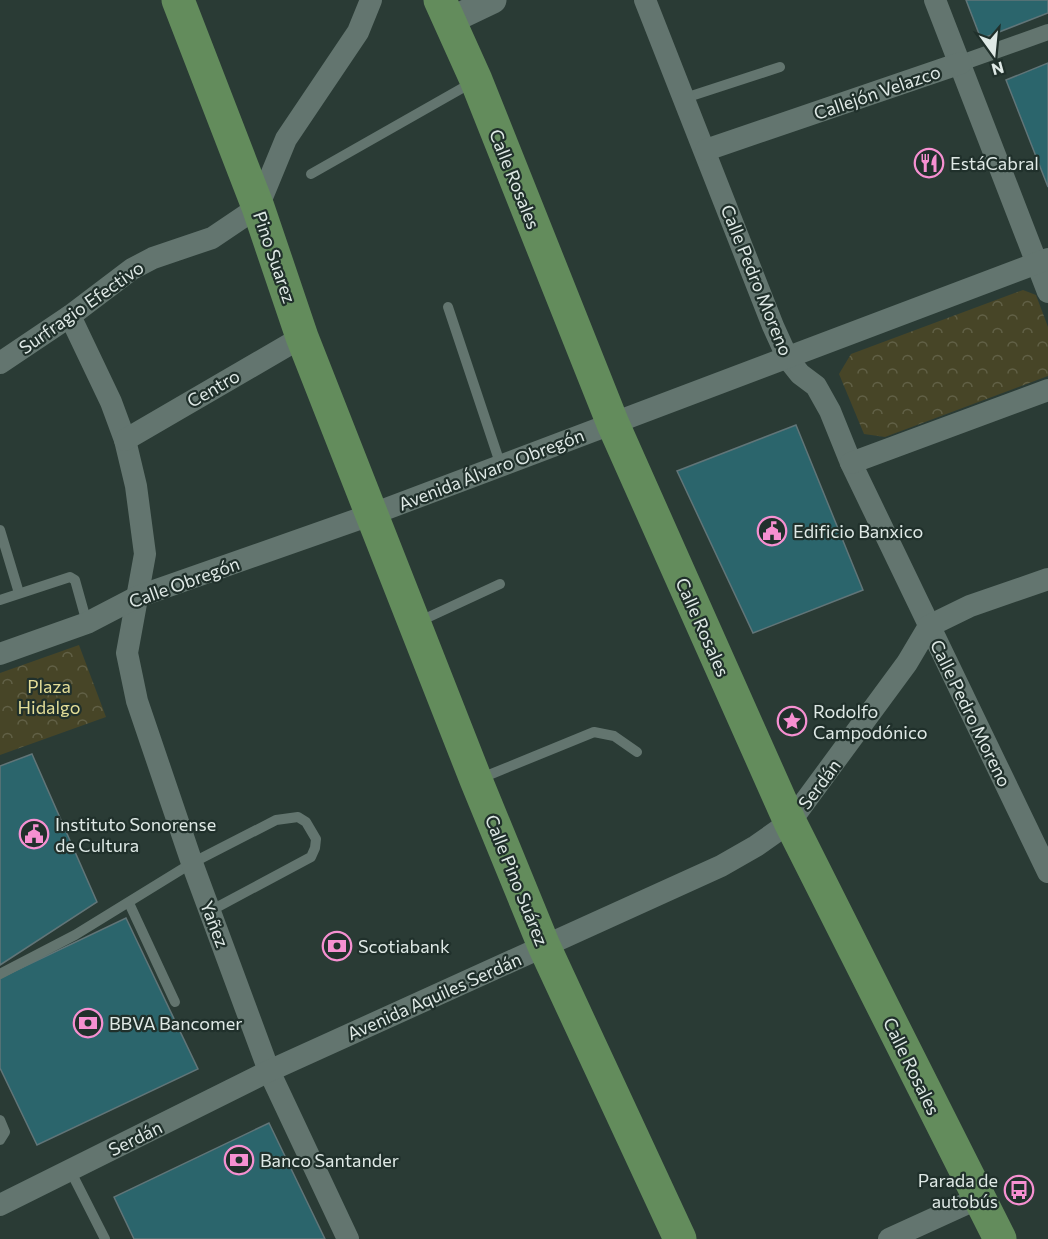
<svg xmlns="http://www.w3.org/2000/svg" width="1048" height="1239" viewBox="0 0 1048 1239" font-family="Commissioner,sans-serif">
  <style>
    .forest { fill: url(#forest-crowns) }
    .building { fill: #2b656c; stroke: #617578; stroke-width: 1.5 }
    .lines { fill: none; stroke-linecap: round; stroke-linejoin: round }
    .service { stroke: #63756f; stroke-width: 10 }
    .pedestrian { stroke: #63756f; stroke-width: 16 }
    .minor { stroke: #63756f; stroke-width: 22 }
    .tertiary { stroke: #63756f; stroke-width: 27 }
    .primary { stroke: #638c5c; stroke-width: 33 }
    .labels { text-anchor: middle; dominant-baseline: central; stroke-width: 4.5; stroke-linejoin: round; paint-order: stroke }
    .street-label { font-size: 18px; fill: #dfe9e6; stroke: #20302b }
    .poi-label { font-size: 18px; fill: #dfe9e6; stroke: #20302b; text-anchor: start }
    .park-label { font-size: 18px; fill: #e4de98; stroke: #20302b }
  </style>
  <defs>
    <pattern id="forest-crowns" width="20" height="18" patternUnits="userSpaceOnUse" patternTransform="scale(1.5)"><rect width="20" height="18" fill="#474527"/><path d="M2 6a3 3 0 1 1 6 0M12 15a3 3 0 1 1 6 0" fill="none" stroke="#616046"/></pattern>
  </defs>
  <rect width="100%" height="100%" fill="#2a3b35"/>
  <!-- forest -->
  <g class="forest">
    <polygon points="1023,290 1036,295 1048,327 1048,376 885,437 864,434 839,374 851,354"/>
    <polygon points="79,645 106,717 0,755 0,673"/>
  </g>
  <!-- building -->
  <g class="building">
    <polygon points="966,0 1048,0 1048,13 981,39"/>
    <polygon points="1048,63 1048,187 1006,80"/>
    <polygon points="796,425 863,590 753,633 677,471"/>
    <polygon points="32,754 97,902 0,965 0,766"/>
    <polygon points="126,918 198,1069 37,1145 0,1068 0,978"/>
    <polygon points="269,1123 325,1239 134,1239 114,1197"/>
  </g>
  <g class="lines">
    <!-- service -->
    <g class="service">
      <polyline points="685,98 780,67"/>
      <polyline points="311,174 473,82"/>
      <polyline points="448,307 501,466"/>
      <polyline points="0,530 19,593"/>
      <polyline points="0,600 70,577 75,580 87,623"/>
      <polyline points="418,622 500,584"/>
      <polyline points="479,779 594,732 614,736 637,752"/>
      <polyline points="129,903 175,1002"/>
      <polyline points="0,974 75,935 192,863 276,820 298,817 306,822 316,839 315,848 311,857 210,911"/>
      <polyline points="0,1120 5,1132 0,1140"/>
      <polyline points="70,1170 105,1239"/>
    </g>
    <!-- pedestrian -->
    <polyline class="pedestrian" points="961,63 1048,32"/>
    <!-- minor -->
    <g class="minor">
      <polyline points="645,0 773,326 788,359 800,374 816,386 830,411 851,463 1048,872"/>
      <polyline points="935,0 1048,292"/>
      <polyline points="706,150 961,63"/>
      <polyline points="70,316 111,402 125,440 136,486 145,554 127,653 137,701 192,863 269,1071 348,1239"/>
      <polyline points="0,363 70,316 132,269 153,258 212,238 258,207 286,139 358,32 371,0"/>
      <polyline points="125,440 302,337"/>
      <polyline points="851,463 1048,390"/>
      <polyline points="0,654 87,623 137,597 370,515 1048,259"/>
      <polyline points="0,1205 269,1071 721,866 756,846 790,822 907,663 929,626 970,606 1048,579"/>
      <polyline points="889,1239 979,1198"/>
    </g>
    <!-- tertiary -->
    <polyline class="tertiary" points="449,21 493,0"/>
    <!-- primary -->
    <g class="primary">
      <polyline points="178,0 258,207 302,337 476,780 544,946 680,1239"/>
      <polyline points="440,0 476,80 613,424 790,822 1000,1239"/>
    </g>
  </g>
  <!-- icons -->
  <defs>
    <g id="restaurant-ring" transform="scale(1.5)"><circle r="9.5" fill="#20302b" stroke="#f690d1" stroke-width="1.5"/><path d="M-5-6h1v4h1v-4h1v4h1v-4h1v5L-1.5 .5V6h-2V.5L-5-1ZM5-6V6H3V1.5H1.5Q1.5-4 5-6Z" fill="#f690d1"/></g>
    <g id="civic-ring" transform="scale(1.5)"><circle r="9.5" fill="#20302b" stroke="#f690d1" stroke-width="1.5"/><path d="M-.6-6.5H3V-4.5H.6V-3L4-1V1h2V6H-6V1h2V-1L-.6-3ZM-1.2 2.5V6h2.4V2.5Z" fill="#f690d1"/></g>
    <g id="sight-ring" transform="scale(1.5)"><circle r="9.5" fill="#20302b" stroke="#f690d1" stroke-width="1.5"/><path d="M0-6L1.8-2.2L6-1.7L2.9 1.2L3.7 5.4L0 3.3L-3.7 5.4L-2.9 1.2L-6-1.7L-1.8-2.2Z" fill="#f690d1"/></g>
    <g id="bank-ring" transform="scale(1.5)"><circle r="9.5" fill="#20302b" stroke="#f690d1" stroke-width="1.5"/><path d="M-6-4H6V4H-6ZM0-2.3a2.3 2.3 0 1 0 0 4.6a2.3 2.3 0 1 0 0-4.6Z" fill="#f690d1"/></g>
    <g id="bus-ring" transform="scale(1.5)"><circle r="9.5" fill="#20302b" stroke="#f690d1" stroke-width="1.5"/><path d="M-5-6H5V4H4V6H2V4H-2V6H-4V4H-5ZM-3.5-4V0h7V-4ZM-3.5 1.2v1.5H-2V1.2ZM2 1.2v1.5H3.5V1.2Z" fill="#f690d1"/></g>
  </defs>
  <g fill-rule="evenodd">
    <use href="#restaurant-ring" x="929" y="163"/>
    <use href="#civic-ring" x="772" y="531"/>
    <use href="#sight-ring" x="792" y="721"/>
    <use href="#civic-ring" x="34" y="834"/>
    <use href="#bank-ring" x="337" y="946"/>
    <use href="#bank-ring" x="88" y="1023"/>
    <use href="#bank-ring" x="239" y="1160"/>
    <use href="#bus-ring" x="1019" y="1190"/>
  </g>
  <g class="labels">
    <!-- street labels -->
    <g class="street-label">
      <text transform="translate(877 92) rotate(-19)">Callejón Velazco</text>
      <text transform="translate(515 179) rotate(68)">Calle Rosales</text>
      <text transform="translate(275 257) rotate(71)">Pino Suarez</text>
      <text transform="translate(757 280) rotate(68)">Calle Pedro Moreno</text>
      <text transform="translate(81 307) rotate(-35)">Surfragio Efectivo</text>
      <text transform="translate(213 388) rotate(-30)">Centro</text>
      <text transform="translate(491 469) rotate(-21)">Avenida Álvaro Obregón</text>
      <text transform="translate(184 582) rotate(-20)">Calle Obregón</text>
      <text transform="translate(703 627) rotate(66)">Calle Rosales</text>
      <text transform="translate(971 713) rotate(64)">Calle Pedro Moreno</text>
      <text transform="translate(819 784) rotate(-53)">Serdán</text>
      <text transform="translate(517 880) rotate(68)">Calle Pino Suárez</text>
      <text transform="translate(215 924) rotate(69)">Yañez</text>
      <text transform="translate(434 996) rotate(-24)">Avenida Aquiles Serdán</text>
      <text transform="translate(912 1066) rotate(64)">Calle Rosales</text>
      <text transform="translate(135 1138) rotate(-26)">Serdán</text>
    </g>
    <!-- poi labels -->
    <g class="poi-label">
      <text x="950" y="163">EstáCabral</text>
      <text x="793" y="531">Edificio Banxico</text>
      <text x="813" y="711">Rodolfo<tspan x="813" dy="21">Campodónico</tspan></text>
      <text x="55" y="824">Instituto Sonorense<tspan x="55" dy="21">de Cultura</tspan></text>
      <text x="358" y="946">Scotiabank</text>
      <text x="109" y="1023">BBVA Bancomer</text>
      <text x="260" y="1160">Banco Santander</text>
      <text x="998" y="1180" text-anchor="end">Parada de<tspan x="998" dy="21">autobús</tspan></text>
    </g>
    <!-- park labels -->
    <g class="park-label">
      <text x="49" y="686">Plaza<tspan x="49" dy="21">Hidalgo</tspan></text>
    </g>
  </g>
  <!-- north arrow -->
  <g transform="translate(994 54) rotate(165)" stroke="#20302b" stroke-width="4.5" paint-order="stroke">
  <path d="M0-4.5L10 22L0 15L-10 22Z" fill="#dfe9e6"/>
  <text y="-9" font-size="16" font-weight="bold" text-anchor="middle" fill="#dfe9e6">N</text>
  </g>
</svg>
